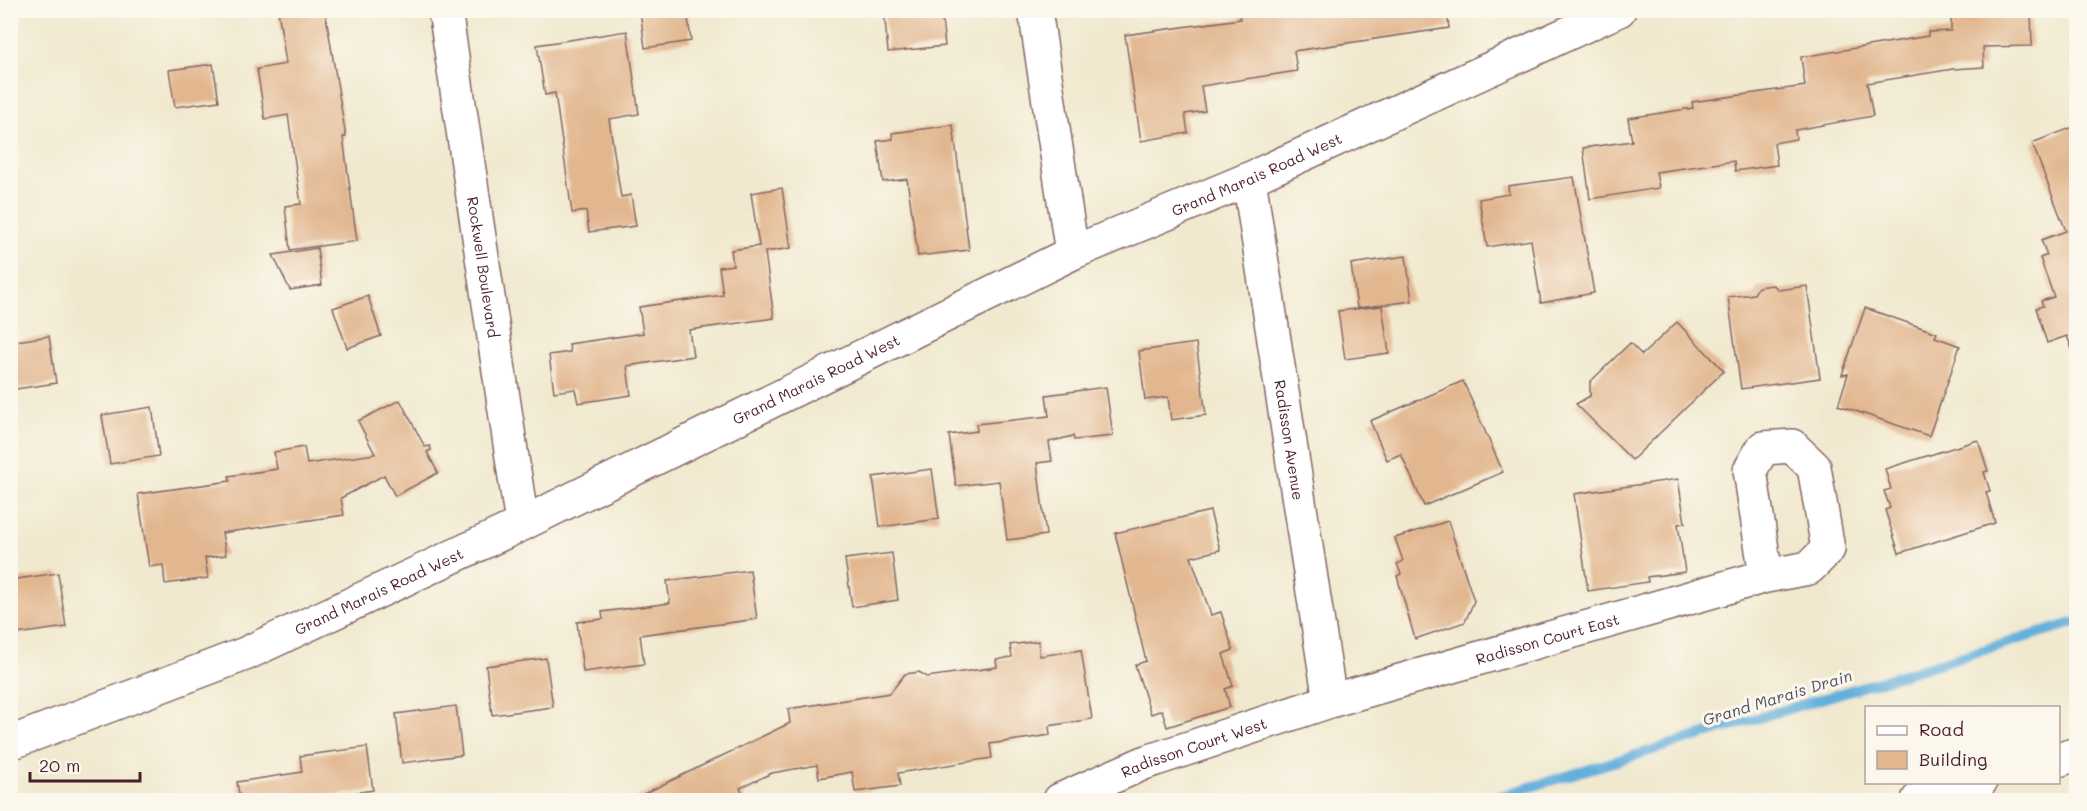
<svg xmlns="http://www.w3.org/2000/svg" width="2087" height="811" viewBox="0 0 2087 811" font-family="Mali,sans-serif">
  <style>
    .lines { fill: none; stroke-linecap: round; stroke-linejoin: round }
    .stream { stroke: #64afdc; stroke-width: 10 }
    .building { fill: #e2b790 }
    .minor-casing { stroke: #846664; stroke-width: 36 }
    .tertiary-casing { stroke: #846664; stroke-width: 36 }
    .minor { stroke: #fff; stroke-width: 33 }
    .tertiary { stroke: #fff; stroke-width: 33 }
    .labels { text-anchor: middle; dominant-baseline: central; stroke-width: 6; stroke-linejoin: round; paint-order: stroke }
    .street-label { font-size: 15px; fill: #4a1f2b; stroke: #fbf7ec }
    .water-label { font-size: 16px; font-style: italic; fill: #535169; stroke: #fbf7ec }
  </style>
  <rect width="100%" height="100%" fill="#fbf7ec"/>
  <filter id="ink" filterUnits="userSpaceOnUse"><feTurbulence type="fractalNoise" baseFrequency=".0167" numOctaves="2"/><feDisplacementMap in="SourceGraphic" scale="12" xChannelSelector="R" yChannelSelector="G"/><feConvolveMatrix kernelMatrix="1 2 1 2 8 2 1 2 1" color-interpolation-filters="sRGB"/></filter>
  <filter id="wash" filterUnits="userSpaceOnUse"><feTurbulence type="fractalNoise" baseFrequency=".008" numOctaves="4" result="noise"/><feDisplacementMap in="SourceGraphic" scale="24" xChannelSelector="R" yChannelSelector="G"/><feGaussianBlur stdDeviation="1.35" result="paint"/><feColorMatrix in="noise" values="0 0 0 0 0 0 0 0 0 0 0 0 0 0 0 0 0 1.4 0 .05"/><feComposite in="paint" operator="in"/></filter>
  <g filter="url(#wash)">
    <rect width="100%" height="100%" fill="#f1e9cf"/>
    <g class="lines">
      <!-- stream -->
      <polyline class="stream" points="1487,800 2076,622"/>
    </g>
    <g id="blocks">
      <!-- building -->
      <g class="building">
        <polygon points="278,10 325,10 346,137 343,137 357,241 290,250 285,206 301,204 288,115 265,119 257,69 286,64"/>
        <polygon points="640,10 687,10 691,41 645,48"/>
        <polygon points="884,10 941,10 945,46 888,52"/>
        <polygon points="1239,10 1447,10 1449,28 1294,51 1297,71 1201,86 1205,111 1185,114 1188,133 1141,141 1125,35 1240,19"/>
        <polygon points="1951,10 2031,10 2032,46 1983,47 1984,67 1953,69 1867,83 1873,116 1795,130 1796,139 1774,143 1777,165 1735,171 1734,161 1656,172 1659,188 1590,199 1583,148 1632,141 1628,118 1693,108 1692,102 1805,86 1801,57 1928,36 1928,32 1951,31"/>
        <polygon points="627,31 639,114 609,119 621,197 631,195 636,226 589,232 586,211 572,213 555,93 545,95 537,45"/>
        <polygon points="213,64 219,101 175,107 169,70"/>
        <polygon points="953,125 969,250 918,256 907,179 883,182 877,141 893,139 892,133"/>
        <polygon points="2076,126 2076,349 2072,349 2067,336 2047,343 2036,308 2043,306 2041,301 2054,297 2040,258 2047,255 2041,240 2066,231 2032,143"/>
        <polygon points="1574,177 1594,293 1541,303 1531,240 1487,247 1479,199 1509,194 1508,186"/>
        <polygon points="782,188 791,248 765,252 774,318 689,330 693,356 627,366 631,395 578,403 575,389 554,392 549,355 570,352 569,344 643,333 639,307 723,295 719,267 733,265 731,250 759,246 751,193"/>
        <polygon points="317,248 322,285 290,290 273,255"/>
        <polygon points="1406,256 1412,301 1357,308 1351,264"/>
        <polygon points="1773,285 1779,290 1807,286 1820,378 1741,389 1728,297 1754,294 1758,287"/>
        <polygon points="368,296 381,336 347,348 333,308"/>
        <polygon points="1382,306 1389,353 1345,359 1338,311"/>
        <polygon points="1865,308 1937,333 1935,337 1960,346 1929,436 1838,405 1848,374 1842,375"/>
        <polygon points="1677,322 1724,371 1632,460 1576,404 1590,396 1590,382 1630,343 1642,355"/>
        <polygon points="49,336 56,383 10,390 10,342"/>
        <polygon points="1196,343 1206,415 1171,420 1168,397 1145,400 1139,351"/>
        <polygon points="1463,381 1503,472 1424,506 1401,454 1387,460 1370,421"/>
        <polygon points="1106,387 1113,436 1074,440 1073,436 1049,442 1052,461 1037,463 1046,535 1007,540 999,481 956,486 949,435 977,431 976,424 1049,416 1046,395"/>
        <polygon points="400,400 425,447 430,446 431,450 427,452 438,473 395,496 384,475 341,498 344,515 222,533 226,555 205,558 208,578 165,584 163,565 149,567 138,494 230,481 229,476 277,469 274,452 304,447 307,464 375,454 358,421"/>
        <polygon points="152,407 159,456 110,464 102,415"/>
        <polygon points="1978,440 1988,471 1984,472 1990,491 1986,492 1995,523 1899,553 1885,510 1890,508 1884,491 1891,489 1885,469"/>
        <polygon points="932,469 939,519 880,527 873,477"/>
        <polygon points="1678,479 1685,523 1678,524 1685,572 1647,577 1648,582 1588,591 1574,494"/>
        <polygon points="1210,511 1220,550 1191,557 1211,615 1221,612 1233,650 1223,654 1233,686 1225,689 1230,707 1167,727 1162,710 1151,714 1135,665 1146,661 1115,533"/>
        <polygon points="1448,521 1474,601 1465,622 1415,639 1397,576 1401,574 1397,564 1403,561 1395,538"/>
        <polygon points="892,553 898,600 852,607 845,559"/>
        <polygon points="750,570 757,619 640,635 644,664 583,672 577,622 603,619 602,612 670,603 667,581"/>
        <polygon points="58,573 66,627 17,634 16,629 10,630 10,580"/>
        <polygon points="1038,641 1040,656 1081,650 1092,719 1049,726 1050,735 990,744 992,758 898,773 900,786 855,792 852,772 819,778 817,765 772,773 740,788 746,801 629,801 790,723 788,709 890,693 905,674 919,672 927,677 997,667 996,660 1012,657 1010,645"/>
        <polygon points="546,658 553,707 492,715 486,666"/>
        <polygon points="456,706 462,755 402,763 396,714"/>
        <polygon points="367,747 373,790 298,801 240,801 237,782 302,772 300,756"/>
      </g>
    </g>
  </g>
  <g filter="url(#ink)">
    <use href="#blocks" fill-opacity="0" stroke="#846664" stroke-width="1.5"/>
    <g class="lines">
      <!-- minor casing -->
      <g class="minor-casing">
        <g id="minor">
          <path id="s1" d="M 445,10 L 522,524"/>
          <polyline points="1035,10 1072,253"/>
          <path id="s2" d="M 1249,179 L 1330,701"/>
          <path id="s3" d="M 1060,800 L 1144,763 L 1330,701 L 1766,576 L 1809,568 L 1828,549 L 1814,467 L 1792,446 L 1763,448 L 1750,470 L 1766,576"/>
        </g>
      </g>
      <!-- tertiary casing -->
      <g class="tertiary-casing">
        <g id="tertiary">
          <path id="s4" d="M 10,743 L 245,654 L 522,524 L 1072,253 L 1249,179 L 1619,10"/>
          <polyline points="2058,760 2076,754"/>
          <polyline points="1918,800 1980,782"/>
        </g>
      </g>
      <!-- minor -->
      <use href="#minor" class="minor"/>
      <!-- tertiary -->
      <use href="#tertiary" class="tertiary"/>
    </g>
  </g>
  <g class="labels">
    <!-- street labels -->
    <g class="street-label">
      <text stroke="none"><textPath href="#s4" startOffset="1371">Grand Marais Road West</textPath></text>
      <text stroke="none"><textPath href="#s1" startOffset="260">Rockwell Boulevard</textPath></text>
      <text stroke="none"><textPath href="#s4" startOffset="885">Grand Marais Road West</textPath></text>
      <text stroke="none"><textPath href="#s2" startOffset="264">Radisson Avenue</textPath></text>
      <text stroke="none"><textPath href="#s4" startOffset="399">Grand Marais Road West</textPath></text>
      <text stroke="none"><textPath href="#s3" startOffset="514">Radisson Court East</textPath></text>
      <text stroke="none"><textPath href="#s3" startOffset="144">Radisson Court West</textPath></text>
    </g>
    <!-- water labels -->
    <g class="water-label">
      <text transform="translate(1777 697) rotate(-17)">Grand Marais Drain</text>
    </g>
  </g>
  <!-- margin -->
  <rect width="2087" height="811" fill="none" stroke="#fbf7ec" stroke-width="36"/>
  <!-- legend -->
  <rect x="1865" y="706" width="195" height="78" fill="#fbf7ec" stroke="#b4a19f" stroke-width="1.5"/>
  <rect x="1877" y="726" width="30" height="9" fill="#ffffff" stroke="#b4a19f" stroke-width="1.5"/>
  <text x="1919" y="736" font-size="18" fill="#4a1f2b">Road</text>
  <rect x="1877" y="751" width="30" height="18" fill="#e2b790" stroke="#b4a19f" stroke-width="1.5"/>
  <text x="1919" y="766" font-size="18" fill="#4a1f2b">Building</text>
  <!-- scale -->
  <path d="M30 772v9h110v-9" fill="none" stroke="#4a1f2b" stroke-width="3"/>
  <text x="39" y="772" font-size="18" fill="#4a1f2b" stroke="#fbf7ec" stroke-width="4.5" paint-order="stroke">20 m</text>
</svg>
